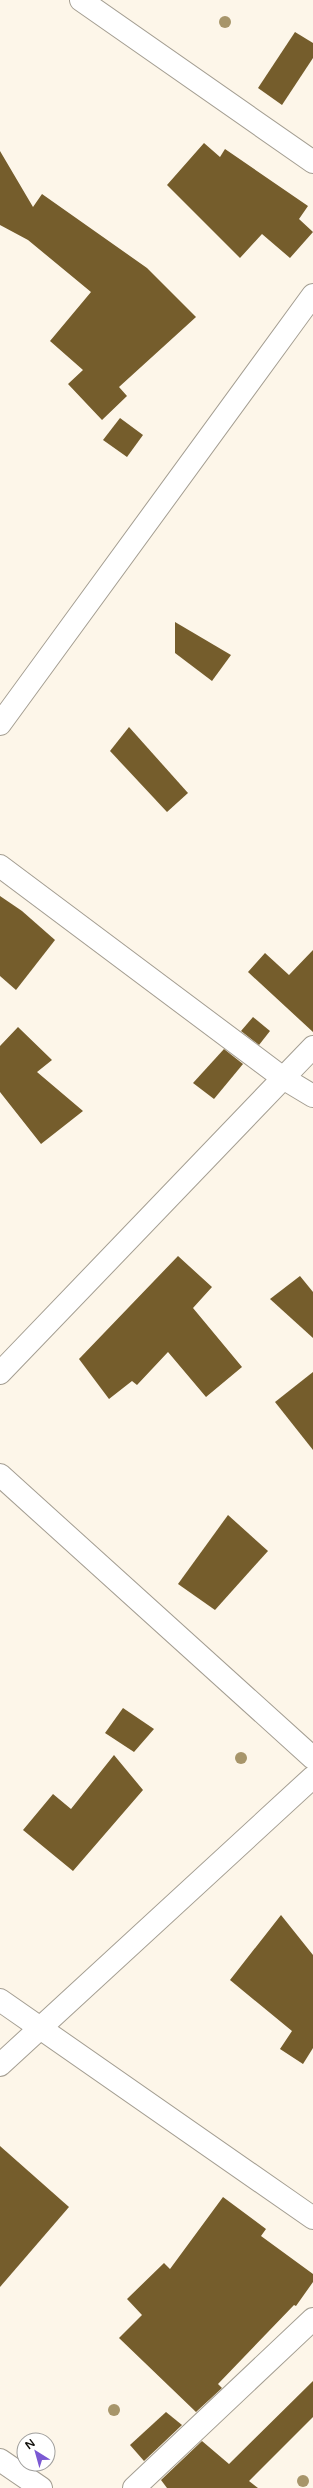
<svg xmlns="http://www.w3.org/2000/svg" width="313" height="2488" viewBox="0 0 313 2488" font-family="'Varela Round',sans-serif">
  <style>
    .building { fill: #755d2c }
    .lines { fill: none; stroke-linecap: round; stroke-linejoin: round }
    .street-casing { stroke: #a49e92; stroke-width: 24 }
    .secondary-casing { stroke: #a49e92; stroke-width: 24 }
    .street { stroke: #fff; stroke-width: 22 }
    .secondary { stroke: #fff; stroke-width: 22 }
    .tree { fill: #a7956a }
  </style>
  <rect width="100%" height="100%" fill="#fdf6e9"/>
  <!-- building -->
  <g class="building">
    <polygon points="295,32 313,43 313,58 282,105 258,88"/>
    <polygon points="204,143 220,157 225,149 308,206 299,219 313,232 290,258 262,234 240,258 167,185"/>
    <polygon points="0,151 33,207 42,194 147,268 196,317 119,387 127,396 102,420 68,384 83,370 50,341 91,292 28,240 0,225"/>
    <polygon points="120,418 143,435 127,457 103,440"/>
    <polygon points="175,622 231,655 212,681 175,653"/>
    <polygon points="129,727 188,793 167,812 110,751"/>
    <polygon points="0,896 22,911 55,940 16,990 0,976"/>
    <polygon points="313,950 313,1032 248,972 265,953 289,975"/>
    <polygon points="253,1017 270,1031 259,1045 241,1031"/>
    <polygon points="18,1027 52,1060 37,1072 83,1111 41,1144 0,1092 0,1046"/>
    <polygon points="224,1049 243,1064 214,1099 193,1083"/>
    <polygon points="178,1256 212,1287 193,1308 242,1367 206,1397 168,1352 137,1385 132,1381 109,1399 79,1359"/>
    <polygon points="300,1276 313,1292 313,1338 270,1299"/>
    <polygon points="313,1372 313,1450 275,1402"/>
    <polygon points="228,1515 268,1551 215,1610 178,1584"/>
    <polygon points="123,1708 154,1729 134,1752 105,1733"/>
    <polygon points="114,1755 143,1790 73,1871 23,1830 53,1794 71,1809"/>
    <polygon points="281,1915 313,1955 313,2048 303,2064 280,2049 292,2031 230,1980"/>
    <polygon points="0,2146 69,2207 0,2287"/>
    <polygon points="223,2197 266,2229 261,2236 313,2274 313,2282 296,2306 294,2305 218,2384 222,2388 196,2412 119,2338 142,2315 127,2299 164,2263 170,2269"/>
    <polygon points="313,2381 313,2417 249,2481 258,2488 167,2488 161,2480 202,2441 229,2464"/>
    <polygon points="166,2412 182,2425 144,2461 130,2445"/>
  </g>
  <g class="lines">
    <!-- street casing -->
    <g class="street-casing">
      <g id="street">
        <polyline points="81,0 313,162"/>
        <polyline points="0,724 313,295"/>
        <polyline points="0,866 283,1078 313,1096"/>
        <polyline points="0,1373 313,1047"/>
        <polyline points="0,1475 313,1758"/>
        <polyline points="0,2000 313,2218"/>
        <polyline points="0,2460 41,2488"/>
        <polyline points="134,2488 313,2319"/>
      </g>
    </g>
    <!-- secondary casing -->
    <g class="secondary-casing">
      <polyline id="secondary" points="0,2065 313,1777"/>
    </g>
    <!-- street -->
    <use href="#street" class="street"/>
    <!-- secondary -->
    <use href="#secondary" class="secondary"/>
  </g>
  <!-- trees -->
  <g class="tree">
    <circle cx="225" cy="22" r="6"/>
    <circle cx="241" cy="1758" r="6"/>
    <circle cx="114" cy="2410" r="6"/>
    <circle cx="303" cy="2481" r="6"/>
  </g>
  <!-- north arrow -->
  <g transform="translate(36 2452) rotate(323)"><circle r="19" fill="#ffffff" stroke="#a09f9d"/>
  <path d="M0-3L7 15L0 10L-7 15Z" fill="#7b59d3"/>
  <text y="-6" font-size="11" font-weight="bold" text-anchor="middle" fill="#110f0b">N</text>
  </g>
</svg>
